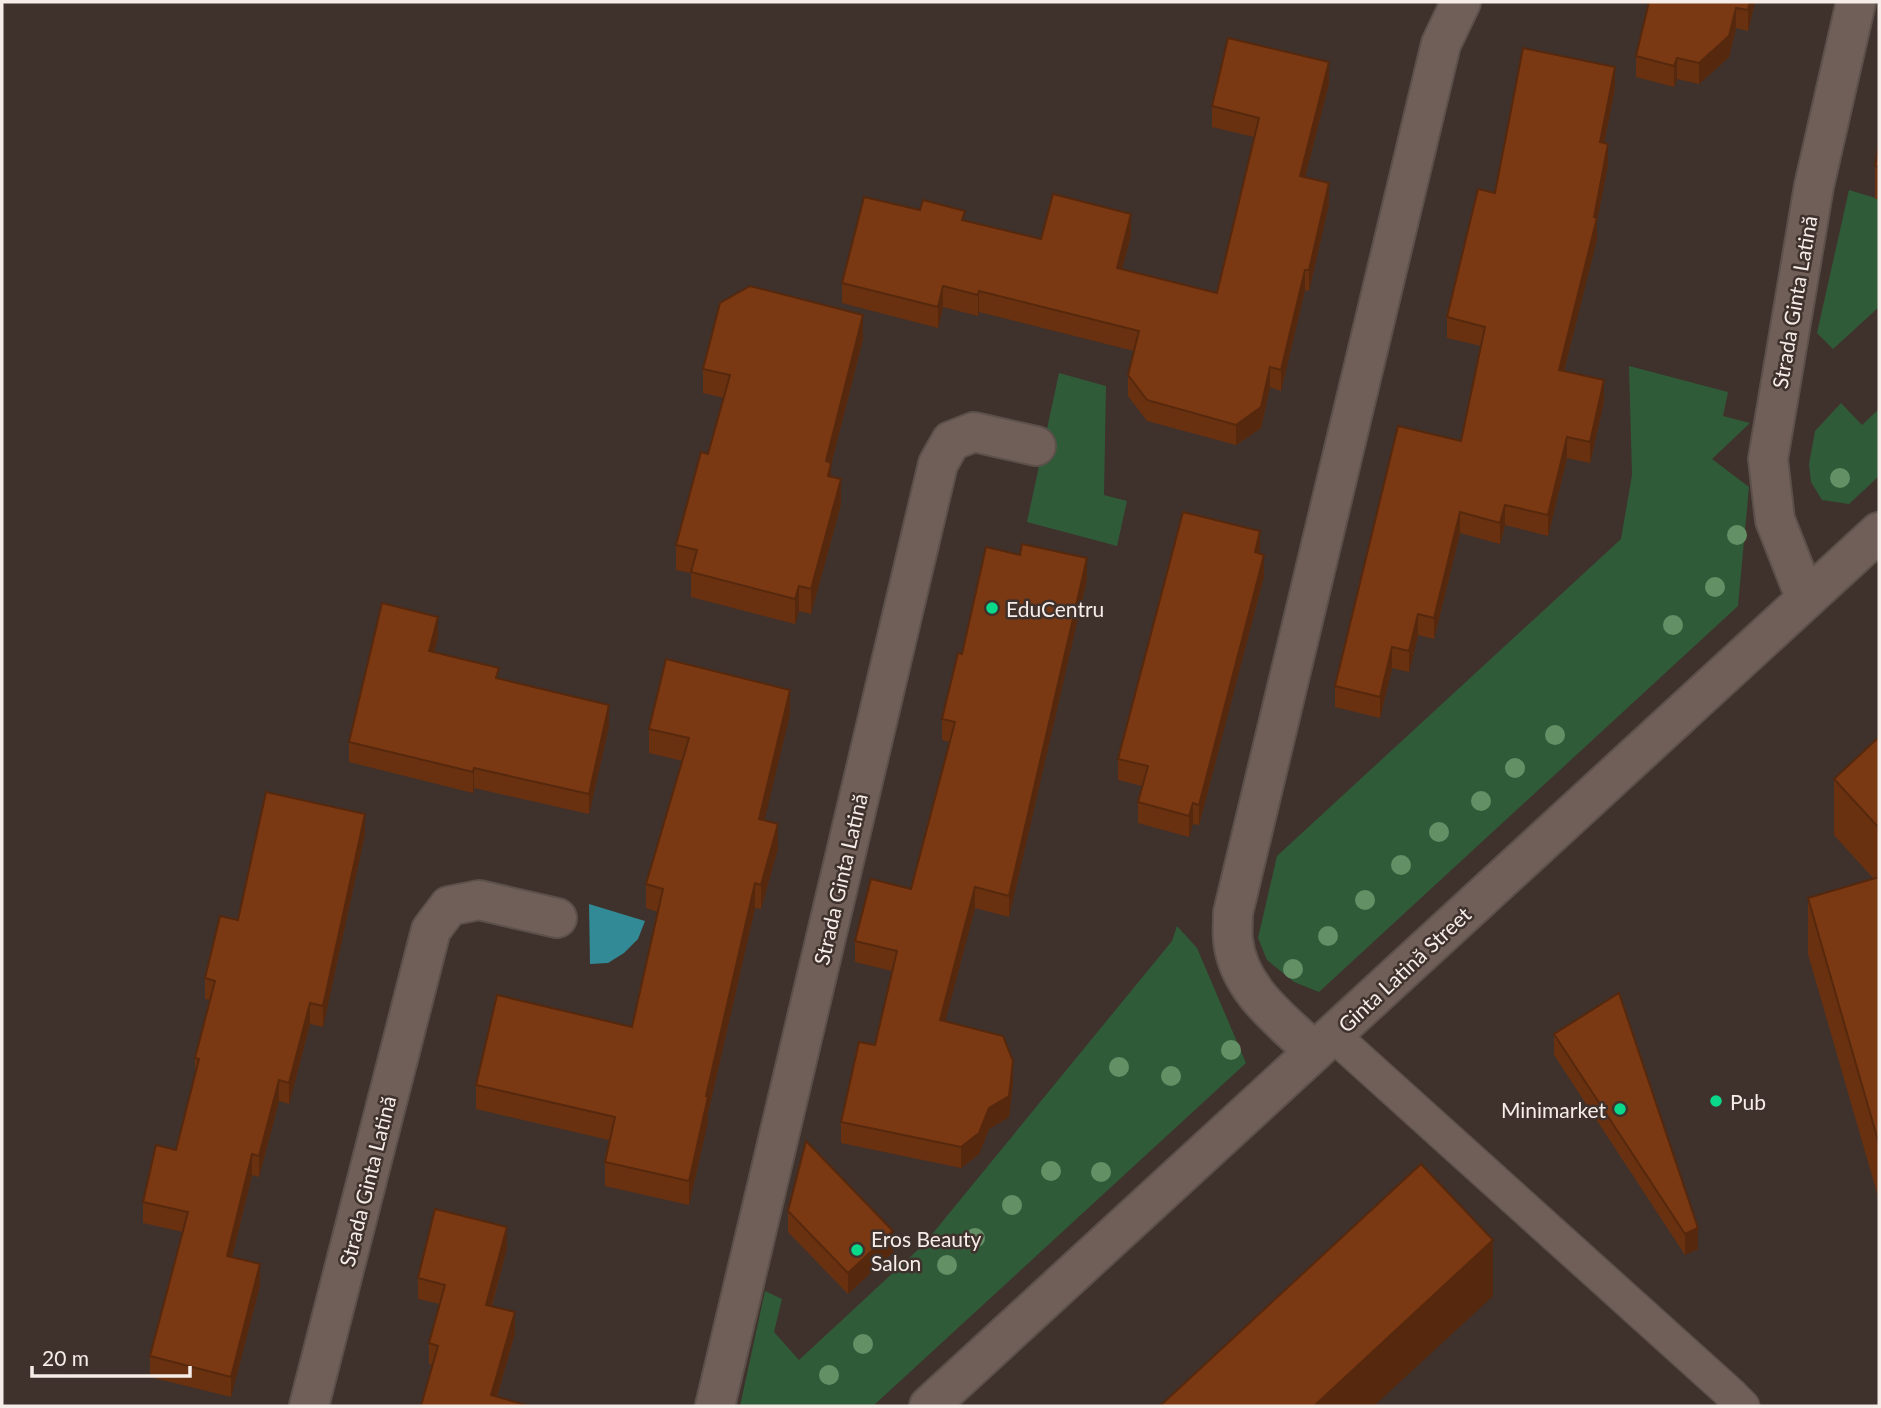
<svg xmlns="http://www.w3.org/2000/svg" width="1881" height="1408" viewBox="0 0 1881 1408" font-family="Lato,sans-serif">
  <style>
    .green { fill: #305b39 }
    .water { fill: #318a95 }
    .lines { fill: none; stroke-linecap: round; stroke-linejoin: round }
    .lane-casing { stroke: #5c504b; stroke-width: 35 }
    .street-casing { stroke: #5c504b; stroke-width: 42 }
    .secondary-casing { stroke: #5c504b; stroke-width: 42 }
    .lane { stroke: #6f5f58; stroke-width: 32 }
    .street { stroke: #6f5f58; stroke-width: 38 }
    .secondary { stroke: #6f5f58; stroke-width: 38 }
    .tree { fill: #649066 }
    .wall { fill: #6a3110 }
    .shaded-wall { fill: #56280d }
    .building { fill: #7b3913; stroke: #56280d; stroke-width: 2 }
    .poi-dot { fill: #0ad98b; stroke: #3f312b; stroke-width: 2.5 }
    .labels { text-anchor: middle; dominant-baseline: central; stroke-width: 5; stroke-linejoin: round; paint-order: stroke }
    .street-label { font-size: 21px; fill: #f6ede9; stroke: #3f312b }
    .poi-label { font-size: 21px; fill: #f6ede9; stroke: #3f312b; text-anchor: start }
  </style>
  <rect width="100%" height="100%" fill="#3f312b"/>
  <!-- green -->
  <g class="green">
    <polygon points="1849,190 1879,199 1879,307 1833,349 1817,333"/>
    <polygon points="1629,366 1728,392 1723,416 1750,423 1712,459 1749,487 1738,606 1319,992 1294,982 1267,960 1258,938 1277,856 1621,539 1632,475"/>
    <polygon points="1059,373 1106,386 1104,495 1127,501 1117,546 1027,522"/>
    <polygon points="1841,403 1862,425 1879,409 1879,476 1849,504 1822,500 1811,482 1809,464 1815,431"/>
    <polygon points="1177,926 1197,948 1246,1063 873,1406 740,1406 765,1291 782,1299 774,1332 799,1360 924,1244 1172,941"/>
  </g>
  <!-- water -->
  <polygon class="water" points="589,904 645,921 638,939 624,953 608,963 590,964"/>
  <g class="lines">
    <!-- lane casing -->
    <g class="lane-casing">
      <polyline id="lane" points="1333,1035 1732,1395 1743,1406"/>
    </g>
    <!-- street casing -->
    <g class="street-casing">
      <g id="street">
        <polyline points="1806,599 1775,520 1768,459 1814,186 1856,2"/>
        <path d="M 1314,1051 C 1281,1020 1238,989 1233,940 C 1232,932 1233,922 1233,913 L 1441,44 L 1461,2"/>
        <polyline points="309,1406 431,930 449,906 479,900 557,918"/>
        <polyline points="715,1406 938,464 951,441 974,432 1036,446"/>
      </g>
    </g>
    <!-- secondary casing -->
    <g class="secondary-casing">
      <polyline id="secondary" points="929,1406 1879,532"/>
    </g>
    <!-- lane -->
    <use href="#lane" class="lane"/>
    <!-- street -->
    <use href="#street" class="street"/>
    <!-- secondary -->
    <use href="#secondary" class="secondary"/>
  </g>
  <!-- trees -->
  <g class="tree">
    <circle cx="1840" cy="478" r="10"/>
    <circle cx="1737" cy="535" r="10"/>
    <circle cx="1715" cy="587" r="10"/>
    <circle cx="1673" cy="625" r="10"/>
    <circle cx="1555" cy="735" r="10"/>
    <circle cx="1515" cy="768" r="10"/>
    <circle cx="1481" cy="801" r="10"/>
    <circle cx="1439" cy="832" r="10"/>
    <circle cx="1401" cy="865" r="10"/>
    <circle cx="1365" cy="900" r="10"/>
    <circle cx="1328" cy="936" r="10"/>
    <circle cx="1293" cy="969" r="10"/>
    <circle cx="1231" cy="1050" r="10"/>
    <circle cx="1119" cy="1067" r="10"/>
    <circle cx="1171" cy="1076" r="10"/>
    <circle cx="1051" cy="1171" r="10"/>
    <circle cx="1101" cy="1172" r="10"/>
    <circle cx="1012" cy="1205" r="10"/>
    <circle cx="975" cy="1238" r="10"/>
    <circle cx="947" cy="1265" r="10"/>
    <circle cx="863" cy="1344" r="10"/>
    <circle cx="829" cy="1375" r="10"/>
  </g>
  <!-- wall -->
  <g class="wall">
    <polygon points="1649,2 1755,2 1748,31 1736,28 1729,57 1699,84 1677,79 1674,87 1636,77 1636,56"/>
    <polygon points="1329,83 1305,177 1329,204 1309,291 1305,290 1281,391 1270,387 1261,428 1236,445 1147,421 1128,396 1128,375 1134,351 979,312 978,316 943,307 938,328 842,303 842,283 965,221 1041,239 1131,235 1122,269 1217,293 1254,137 1212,127 1212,106"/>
    <polygon points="1615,88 1604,143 1608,165 1597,221 1597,239 1564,371 1604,401 1590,463 1567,458 1548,536 1505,525 1500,544 1460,533 1434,639 1418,635 1409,672 1392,668 1380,718 1335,707 1335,686 1461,441 1481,346 1447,338 1447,317 1495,193"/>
    <polygon points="1879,145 1879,199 1875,199 1875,166"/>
    <polygon points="863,339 831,465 831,477 841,504 811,614 799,611 795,624 691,597 691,573 676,570 676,545 708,454 724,398 703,393 703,369"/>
    <polygon points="1260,552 1260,554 1264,576 1199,825 1193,824 1189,837 1138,823 1138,802 1142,786 1118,780 1118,759"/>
    <polygon points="1087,579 1009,917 975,908 945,1021 1013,1082 1009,1117 989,1129 979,1154 961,1168 841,1143 841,1122 875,1045 892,971 855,962 855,941 911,889 950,742 942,740 942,719 962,654"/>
    <polygon points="438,637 434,652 609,726 589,814 474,788 473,793 349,762 349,742"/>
    <polygon points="790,714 764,820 778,848 761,909 755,908 708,1113 708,1121 689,1205 605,1186 605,1162 609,1140 476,1109 476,1085 632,1027 658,912 646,908 646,884 683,761 649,753 649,729"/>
    <polygon points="1879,737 1879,1200 1808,954 1808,898 1874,879 1834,835 1834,779"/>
    <polygon points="365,834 323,1027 310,1024 289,1104 279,1101 259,1177 252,1175 232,1257 260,1285 231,1397 150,1377 150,1356 183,1232 143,1223 143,1202 176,1150 195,1076 195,1058 210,1000 205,999 205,978 238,920"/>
    <polygon points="1554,1034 1698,1249 1685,1255 1554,1055"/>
    <polygon points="788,1211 893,1252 848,1294 788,1232"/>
    <polygon points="507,1248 492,1306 515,1333 497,1397 526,1406 421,1406 432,1365 429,1364 429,1343 440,1304 418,1299 418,1278"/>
  </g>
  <!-- shaded-wall -->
  <g class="shaded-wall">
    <polygon points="1750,2 1755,2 1748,31 1748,10"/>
    <polygon points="1736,8 1736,28 1729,57 1699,84 1699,63"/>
    <polygon points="1677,58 1677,79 1674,87 1674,66"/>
    <polygon points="1329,62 1329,83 1300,197 1300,176"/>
    <polygon points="1615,67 1615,88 1600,163 1600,142"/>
    <polygon points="1608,144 1608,165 1597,221 1597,239 1559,390 1559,370 1594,217"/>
    <polygon points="1329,183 1329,204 1309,291 1309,270"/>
    <polygon points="1131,214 1131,235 1117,289 1117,268"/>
    <polygon points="1305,270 1305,290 1281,391 1281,370"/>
    <polygon points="943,286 943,307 938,328 938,307"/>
    <polygon points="979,291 979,312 978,316 978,295"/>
    <polygon points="863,315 863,339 831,465 831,487 828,501 826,461"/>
    <polygon points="1270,367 1270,387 1261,428 1236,445 1236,425"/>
    <polygon points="1604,380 1604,401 1590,463 1590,442"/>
    <polygon points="1567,437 1567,458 1548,536 1548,515"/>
    <polygon points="841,479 841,504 811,614 811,589"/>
    <polygon points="1505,505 1505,525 1500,544 1500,523"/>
    <polygon points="1460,512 1460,533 1434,639 1434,618"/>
    <polygon points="1260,531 1260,552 1255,573 1255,552"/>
    <polygon points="1264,555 1264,576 1199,825 1199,805"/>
    <polygon points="1087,558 1087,579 1009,917 1009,896"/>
    <polygon points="799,586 799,611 795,624 795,599"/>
    <polygon points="1418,614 1418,635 1409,672 1409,651"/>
    <polygon points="438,617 438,637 429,672 429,651"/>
    <polygon points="1392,647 1392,668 1380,718 1380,697"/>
    <polygon points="790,690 790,714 759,843 759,819"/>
    <polygon points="609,705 609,726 589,814 589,794"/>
    <polygon points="474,768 474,788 473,793 473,772"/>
    <polygon points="1193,803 1193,824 1189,837 1189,816"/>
    <polygon points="365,814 365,834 323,1027 323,1006"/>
    <polygon points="778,824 778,848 761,909 761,885"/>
    <polygon points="755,883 755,908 708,1113 708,1121 689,1205 689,1181 706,1096"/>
    <polygon points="975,887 975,908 940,1041 940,1020"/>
    <polygon points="310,1003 310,1024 289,1104 289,1083"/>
    <polygon points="1013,1061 1013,1082 1009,1117 989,1129 979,1154 961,1168 961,1147 989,1108"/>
    <polygon points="279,1080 279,1101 259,1177 259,1156"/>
    <polygon points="252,1154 252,1175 227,1277 227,1256"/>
    <polygon points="507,1227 507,1248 486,1326 486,1305"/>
    <polygon points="1698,1228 1698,1249 1685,1255 1685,1234"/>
    <polygon points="893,1231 893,1252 848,1294 848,1273"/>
    <polygon points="1493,1240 1493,1296 1374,1406 1314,1406"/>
    <polygon points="260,1264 260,1285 231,1397 231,1377"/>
    <polygon points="515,1312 515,1333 494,1406 491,1395"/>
  </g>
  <!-- building -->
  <g class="building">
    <polygon points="1649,2 1750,2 1748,10 1736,8 1729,36 1699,63 1677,58 1674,66 1636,56"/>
    <polygon points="1228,38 1329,62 1300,176 1329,183 1309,270 1305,270 1281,370 1270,367 1261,407 1236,425 1147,400 1128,375 1139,331 979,291 978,295 943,286 938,307 842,283 864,197 920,210 923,200 965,211 962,220 1041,239 1053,194 1131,214 1117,268 1217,293 1259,118 1212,106"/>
    <polygon points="1523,48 1615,67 1600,142 1608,144 1594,217 1597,218 1559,370 1604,380 1590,442 1567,437 1548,515 1505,505 1500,523 1460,512 1434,618 1418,614 1409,651 1392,647 1380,697 1335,686 1398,426 1461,441 1485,327 1447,317 1478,189 1495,193"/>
    <polygon points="1879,145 1879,167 1875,166"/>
    <polygon points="750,286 863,315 826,461 831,463 828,476 841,479 811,589 799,586 795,599 691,572 697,550 676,545 701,452 708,454 730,375 703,369 720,303"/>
    <polygon points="1183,512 1260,531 1255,552 1264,555 1199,805 1193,803 1189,816 1138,802 1148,766 1118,759"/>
    <polygon points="1022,544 1087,558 1009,896 975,887 940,1020 1003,1036 1013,1061 1009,1096 989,1108 979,1133 961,1147 841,1122 859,1042 875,1045 897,951 855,941 871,879 911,889 955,722 942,719 958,653 962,654 986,547 1020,555"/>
    <polygon points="382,603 438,617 429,651 499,668 496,678 609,705 589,794 474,768 473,772 349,742"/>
    <polygon points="666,659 790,690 759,819 778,824 761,885 755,883 706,1096 708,1097 689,1181 605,1162 615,1117 476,1085 497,995 632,1027 663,889 646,884 689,738 649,729"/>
    <polygon points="1879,737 1879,828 1834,779"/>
    <polygon points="266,792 365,814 323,1006 310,1003 289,1083 279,1080 259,1156 252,1154 227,1256 260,1264 231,1377 150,1356 188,1212 143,1202 156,1145 176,1150 199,1059 195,1058 215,981 205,978 220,916 238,920"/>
    <polygon points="1879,877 1879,1144 1808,898"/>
    <polygon points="1619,993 1698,1228 1685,1234 1554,1034"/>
    <polygon points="806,1141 893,1231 848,1273 788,1211"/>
    <polygon points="1421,1164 1493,1240 1314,1406 1160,1406"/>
    <polygon points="435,1209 507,1227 486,1305 515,1312 491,1395 526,1405 526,1406 421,1406 438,1346 429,1343 445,1285 418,1278"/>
  </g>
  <!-- markers -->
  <g class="poi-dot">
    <circle cx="992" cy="608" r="7"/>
    <circle cx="1716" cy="1101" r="7"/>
    <circle cx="1620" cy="1109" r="7"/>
    <circle cx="857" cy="1250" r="7"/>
  </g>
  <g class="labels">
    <!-- street labels -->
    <g class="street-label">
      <text transform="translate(1794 302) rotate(-80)">Strada Ginta Latină</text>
      <text transform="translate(840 879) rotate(-77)">Strada Ginta Latină</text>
      <text transform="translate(1404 969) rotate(-43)">Ginta Latină Street</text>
      <text transform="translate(367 1181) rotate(-76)">Strada Ginta Latină</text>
    </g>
    <!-- poi labels -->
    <g class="poi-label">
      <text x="1006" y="608">EduCentru</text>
      <text x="1730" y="1101">Pub</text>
      <text x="1606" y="1109" text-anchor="end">Minimarket</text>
      <text x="871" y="1238">Eros Beauty<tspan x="871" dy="24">Salon</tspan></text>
    </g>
  </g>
  <!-- border -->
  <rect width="1881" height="1408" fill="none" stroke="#f6ede9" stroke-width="7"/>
  <!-- scale -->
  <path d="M32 1366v10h158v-10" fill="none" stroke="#f6ede9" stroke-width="3.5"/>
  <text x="42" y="1366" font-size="21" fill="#f6ede9" stroke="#3f312b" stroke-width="5" paint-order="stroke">20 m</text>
</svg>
